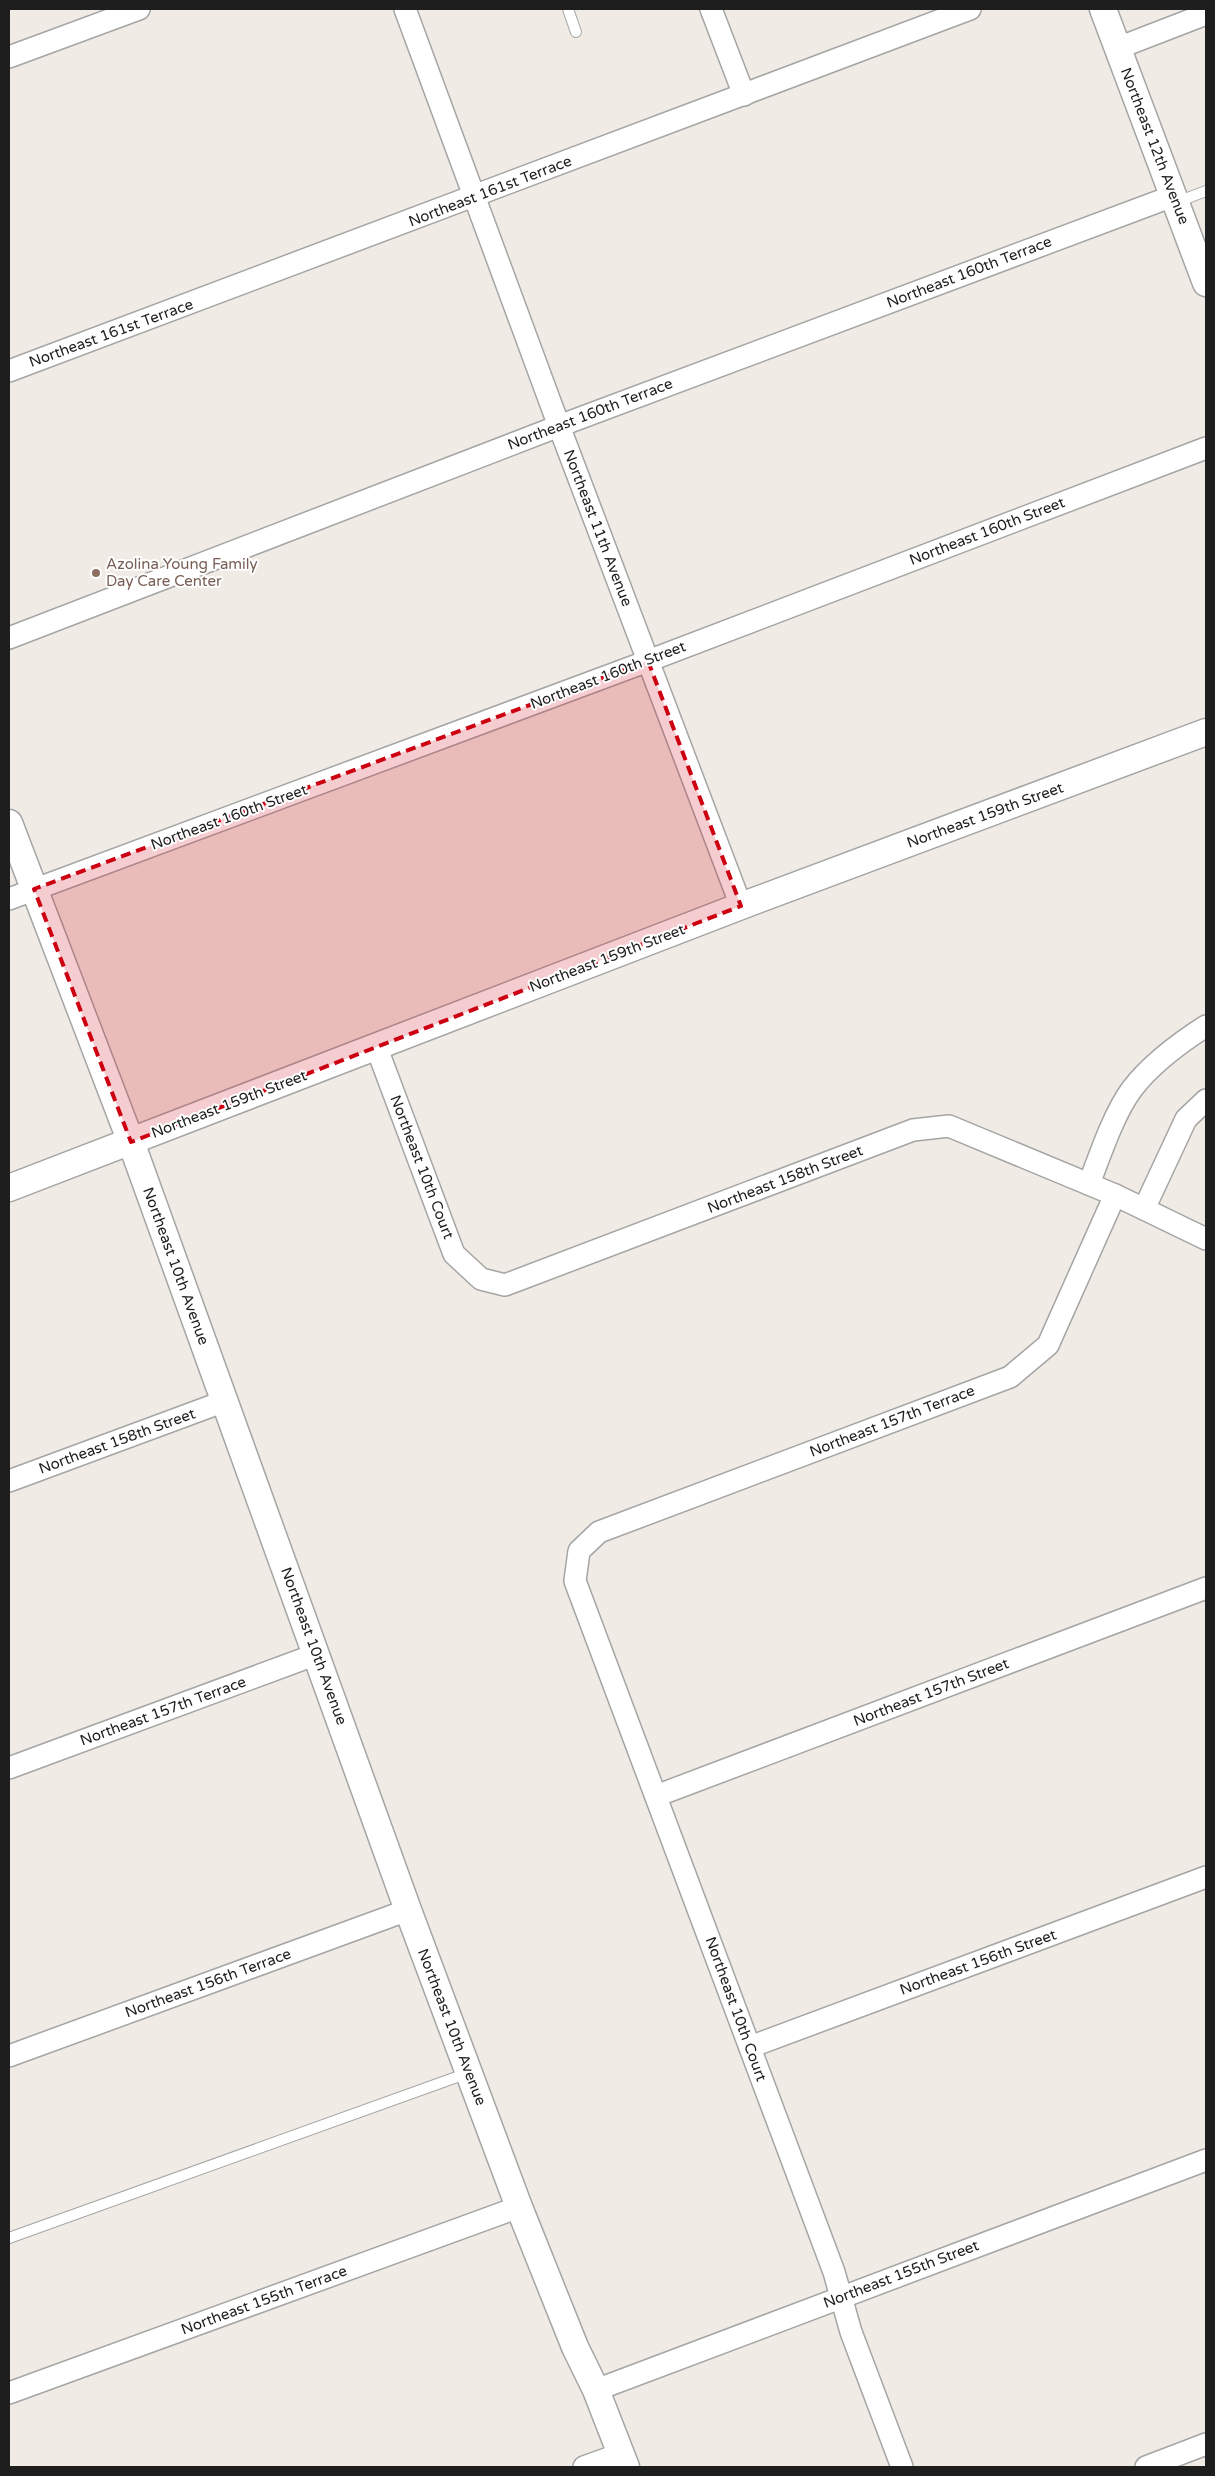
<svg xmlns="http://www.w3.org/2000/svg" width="1215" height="2476" viewBox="0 0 1215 2476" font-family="'Varela Round',sans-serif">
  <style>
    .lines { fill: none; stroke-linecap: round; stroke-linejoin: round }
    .service-casing { stroke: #a5a5a5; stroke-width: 12 }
    .minor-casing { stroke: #a5a5a5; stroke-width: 24 }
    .tertiary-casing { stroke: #a5a5a5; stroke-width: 29 }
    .service { stroke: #fff; stroke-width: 10 }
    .minor { stroke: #fff; stroke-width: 21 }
    .tertiary { stroke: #fff; stroke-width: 26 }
    .marked { fill: #cd0012; fill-opacity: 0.2; stroke: #cd0012; stroke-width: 4; stroke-dasharray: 10 6; stroke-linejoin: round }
    .education-dot { fill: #8d6e63; stroke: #fff; stroke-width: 2 }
    .labels { text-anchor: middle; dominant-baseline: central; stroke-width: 4; stroke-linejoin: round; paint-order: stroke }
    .street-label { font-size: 15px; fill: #1e1e1e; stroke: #fff }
    .education-label { font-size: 15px; fill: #785e54; stroke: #fff; text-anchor: start }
  </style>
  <rect width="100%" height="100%" fill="#f0ebe4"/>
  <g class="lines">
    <!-- service casing -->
    <g class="service-casing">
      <g id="service">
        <polyline points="568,9 576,32"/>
        <polyline points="1177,202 1206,191"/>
        <polyline points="9,2238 468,2073"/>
      </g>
    </g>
    <!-- minor casing -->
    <g class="minor-casing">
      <g id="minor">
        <polyline points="405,9 559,426 741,906"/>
        <polyline points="711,9 744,95"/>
        <polyline points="1118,48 1206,14"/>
        <polyline points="9,57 139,9"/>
        <polyline points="9,371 970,9"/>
        <polyline points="9,638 559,426 1173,196"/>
        <polyline points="9,899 648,661 1206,448"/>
        <polyline points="376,1046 454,1254 481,1279 505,1285 913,1130 949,1126 1115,1195 1206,1239"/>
        <path d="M 1089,1184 C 1100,1155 1114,1113 1132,1089 C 1151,1064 1181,1042 1206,1026"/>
        <polyline points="1144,1209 1186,1119 1206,1100"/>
        <polyline points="9,1481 225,1401"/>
        <polyline points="9,1768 317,1654"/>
        <polyline points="656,1796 1206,1588"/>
        <polyline points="750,2047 1206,1877"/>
        <polyline points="9,2056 408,1910"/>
        <polyline points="596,2390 1206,2160"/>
        <polyline points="9,2393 519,2207"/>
        <polyline points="584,2467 620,2454"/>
        <polyline points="902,2467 851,2332 834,2272 575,1581 579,1551 599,1532 1010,1377 1048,1345 1115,1195"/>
        <polyline points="1146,2467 1206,2444"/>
      </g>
    </g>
    <!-- tertiary casing -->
    <g class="tertiary-casing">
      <g id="tertiary">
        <polyline points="1103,9 1206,283"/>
        <polyline points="9,823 131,1142 408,1910 519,2207 575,2347 596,2390 626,2467"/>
        <polyline points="9,1188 741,906 1206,732"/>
      </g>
    </g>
    <!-- service -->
    <use href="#service" class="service"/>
    <!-- minor -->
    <use href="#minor" class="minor"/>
    <!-- tertiary -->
    <use href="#tertiary" class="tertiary"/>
  </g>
  <!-- marked area -->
  <path class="marked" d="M 648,661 L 741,906 L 131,1142 L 34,889 Z"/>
  <!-- markers -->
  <circle class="education-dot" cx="96" cy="573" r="5"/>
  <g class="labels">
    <!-- street labels -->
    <g class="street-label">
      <text transform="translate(1155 146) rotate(69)">Northeast 12th Avenue</text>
      <text transform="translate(490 191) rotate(-21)">Northeast 161st Terrace</text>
      <text transform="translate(969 272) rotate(-21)">Northeast 160th Terrace</text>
      <text transform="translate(111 333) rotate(-20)">Northeast 161st Terrace</text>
      <text transform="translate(590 414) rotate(-21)">Northeast 160th Terrace</text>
      <text transform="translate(598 528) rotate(69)">Northeast 11th Avenue</text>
      <text transform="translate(987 531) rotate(-21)">Northeast 160th Street</text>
      <text transform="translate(608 675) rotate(-21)">Northeast 160th Street</text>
      <text transform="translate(985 815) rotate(-20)">Northeast 159th Street</text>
      <text transform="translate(229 817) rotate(-20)">Northeast 160th Street</text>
      <text transform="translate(607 958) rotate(-21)">Northeast 159th Street</text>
      <text transform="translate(229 1104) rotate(-21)">Northeast 159th Street</text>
      <text transform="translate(422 1167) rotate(69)">Northeast 10th Court</text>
      <text transform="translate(785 1179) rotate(-21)">Northeast 158th Street</text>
      <text transform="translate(176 1266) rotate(70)">Northeast 10th Avenue</text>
      <text transform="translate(892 1421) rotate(-21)">Northeast 157th Terrace</text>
      <text transform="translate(117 1441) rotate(-20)">Northeast 158th Street</text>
      <text transform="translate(314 1646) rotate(70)">Northeast 10th Avenue</text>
      <text transform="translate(931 1692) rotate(-21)">Northeast 157th Street</text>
      <text transform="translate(163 1711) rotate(-20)">Northeast 157th Terrace</text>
      <text transform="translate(978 1962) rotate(-20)">Northeast 156th Street</text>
      <text transform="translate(208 1983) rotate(-20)">Northeast 156th Terrace</text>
      <text transform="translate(736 2009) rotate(70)">Northeast 10th Court</text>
      <text transform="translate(452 2027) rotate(69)">Northeast 10th Avenue</text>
      <text transform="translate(901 2274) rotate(-21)">Northeast 155th Street</text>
      <text transform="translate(264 2300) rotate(-20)">Northeast 155th Terrace</text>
    </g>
    <!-- education labels -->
    <g class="education-label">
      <text x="106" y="564">Azolina Young Family<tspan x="106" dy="17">Day Care Center</tspan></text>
    </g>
  </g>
  <!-- border -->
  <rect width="1215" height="2476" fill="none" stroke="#1e1e1e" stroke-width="20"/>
</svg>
